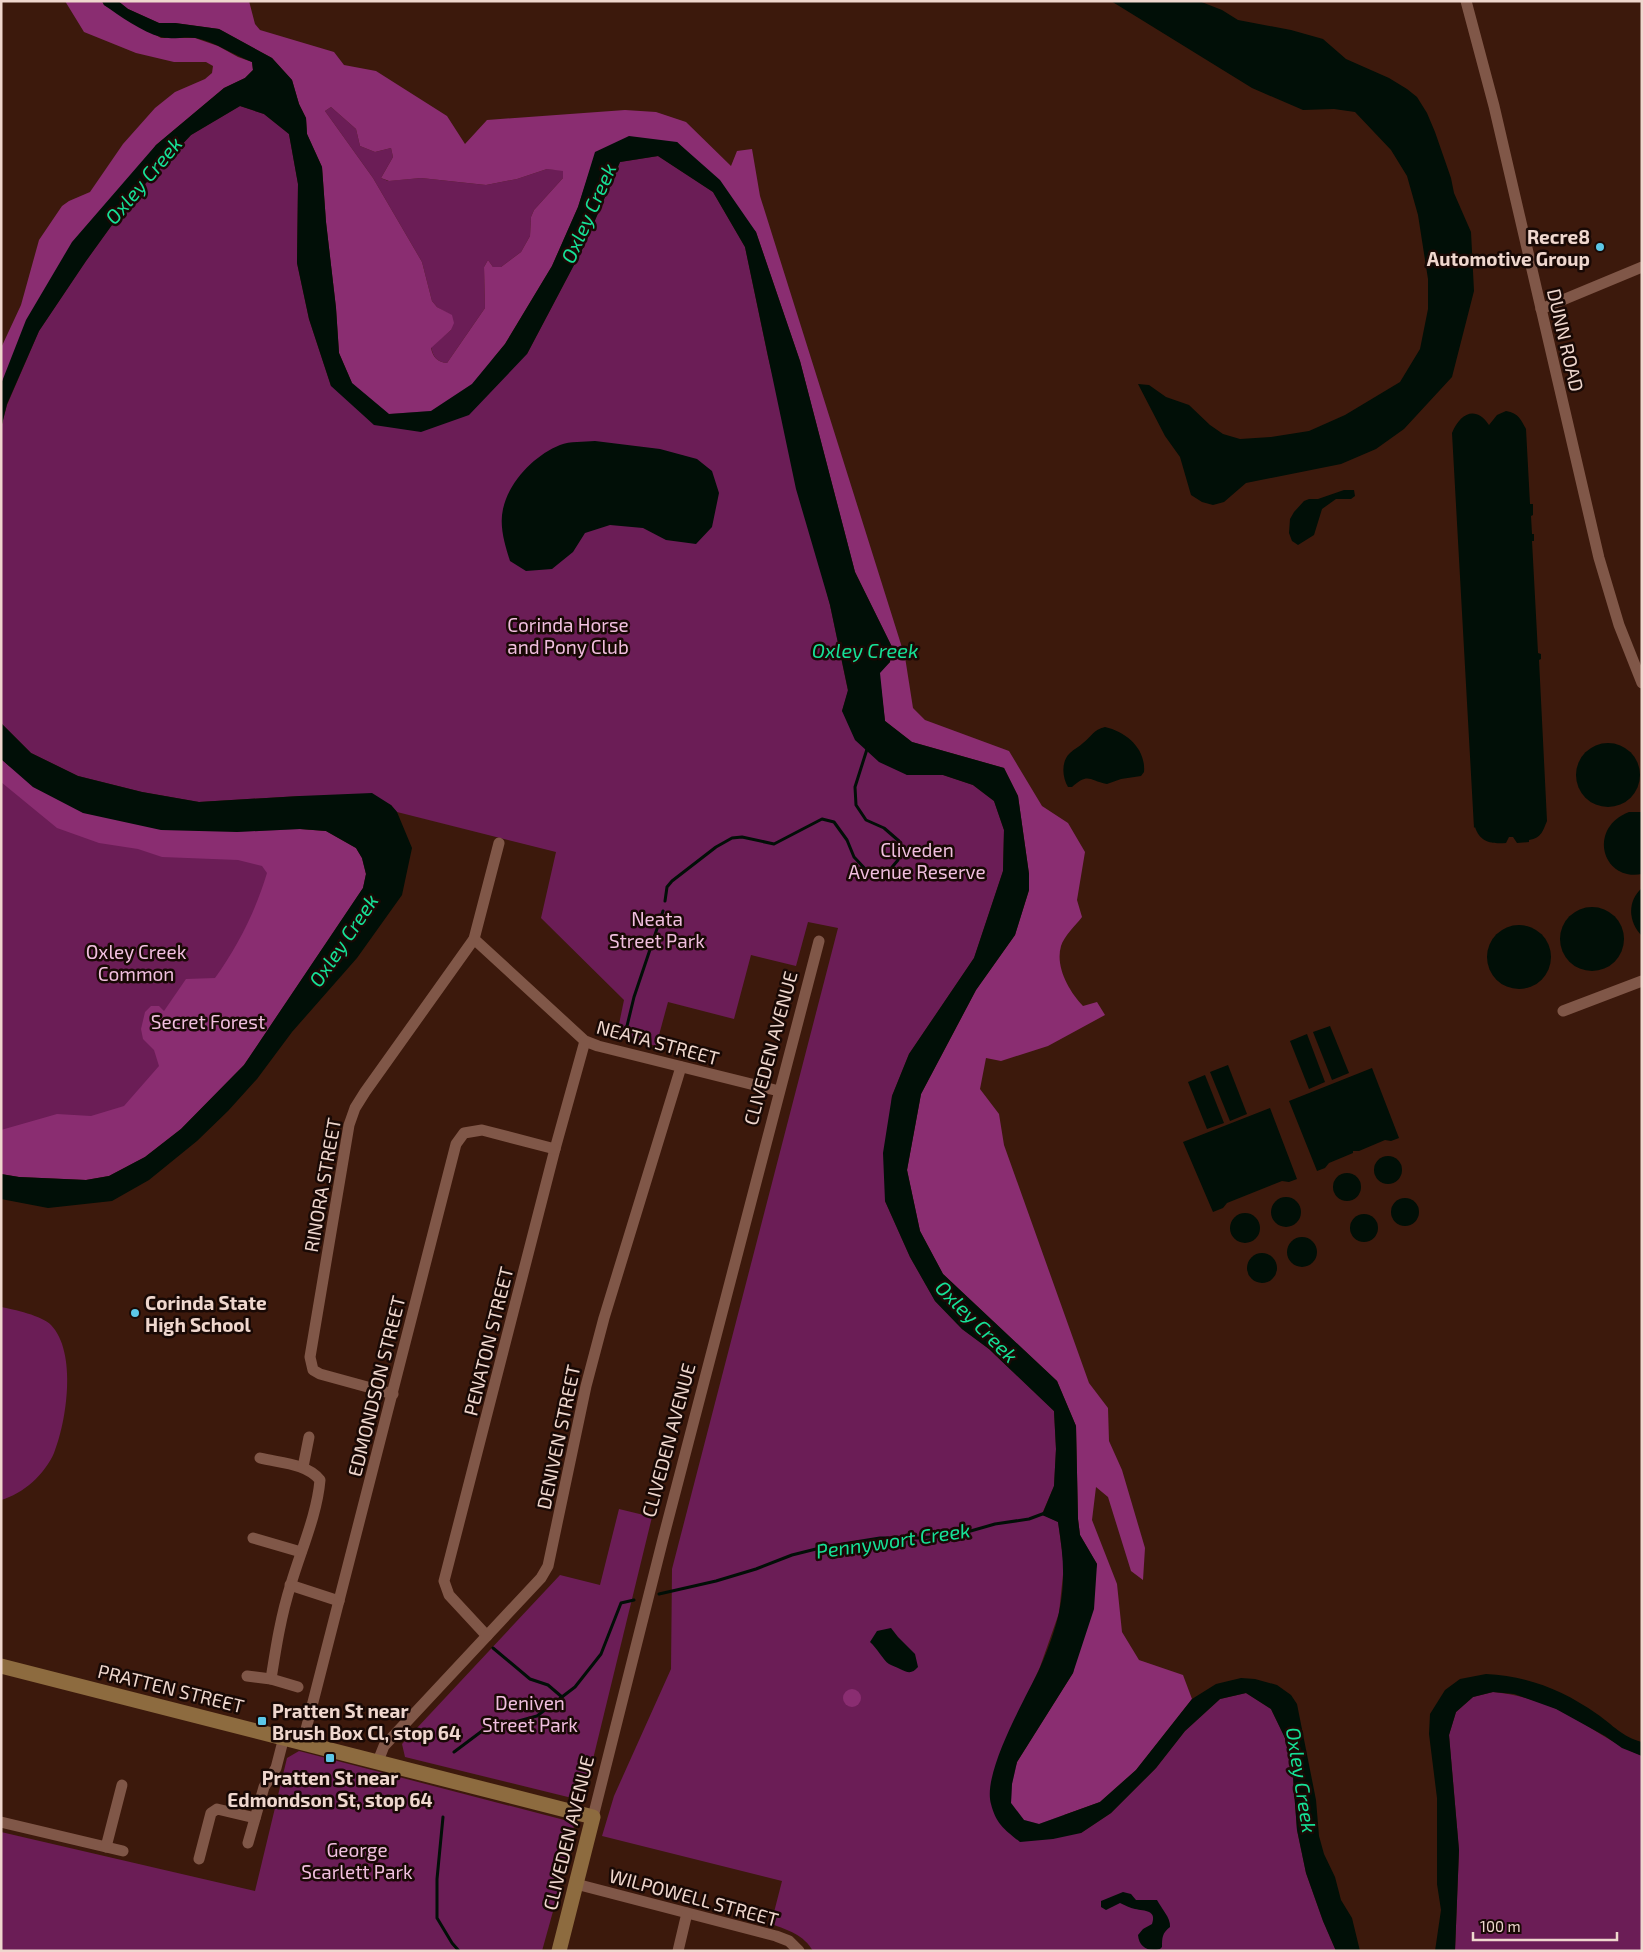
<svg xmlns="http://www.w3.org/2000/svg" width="1643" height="1952" viewBox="0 0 1643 1952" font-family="'Exo 2',sans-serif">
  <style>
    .green { fill: #6b1d56 }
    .forest { fill: #8a2d71; fill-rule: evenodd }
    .water { fill: #010f07 }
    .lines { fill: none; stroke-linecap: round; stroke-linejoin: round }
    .stream { stroke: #010f07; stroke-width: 3 }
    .street { stroke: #805748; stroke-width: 11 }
    .secondary { stroke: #8d6b3f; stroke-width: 15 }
    .poi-dot { fill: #5cc7e7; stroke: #190905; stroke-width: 2 }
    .labels { text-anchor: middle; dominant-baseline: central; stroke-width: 5; stroke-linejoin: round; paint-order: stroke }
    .poi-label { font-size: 19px; font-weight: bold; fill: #efd7ce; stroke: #190905; text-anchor: start }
    .street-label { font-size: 19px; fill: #efd7ce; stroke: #190905 }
    .park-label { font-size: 19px; fill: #f1bfdf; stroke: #190905 }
    .water-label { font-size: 20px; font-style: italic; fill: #16e197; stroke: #190905 }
  </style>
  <rect width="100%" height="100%" fill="#3c190c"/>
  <!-- green -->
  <g class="green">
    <path d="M 240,106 L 264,114 L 289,134 L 298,184 L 297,263 L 309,319 L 331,386 L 527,354 L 584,246 L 620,162 L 658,156 L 713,192 L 745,247 L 768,357 L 830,605 L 848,691 L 842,711 L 907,775 L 943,775 L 973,785 L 994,801 L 1004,830 L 1003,871 L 974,958 L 909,1054 L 892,1096 L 885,1201 L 910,1257 L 935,1301 L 962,1329 L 989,1349 L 1054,1411 L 1056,1449 L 1054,1486 L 1042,1514 L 1058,1522 L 1064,1565 L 1059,1613 L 1040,1667 L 1002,1749 L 1081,1833 L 1111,1813 L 1156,1768 L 1185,1731 L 1220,1699 L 1246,1693 L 1271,1709 L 1285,1738 L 1293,1777 L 1297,1830 L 1306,1873 L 1323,1921 L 1336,1951 L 813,1951 C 804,1935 788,1930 771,1924 L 782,1881 L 602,1836 L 614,1796 L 671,1669 L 672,1569 L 838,928 L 808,922 L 796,966 L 751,955 L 734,1019 L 668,1002 L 656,1046 L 621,1036 L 618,1029 L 624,1000 L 541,918 L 556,852 L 397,812 L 391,805 L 300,796 L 199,802 L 142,792 L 78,776 L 31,753 L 1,723 L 1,428 L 7,405 L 39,331 L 86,261 L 130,200 L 191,135 Z"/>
    <path d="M 331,107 L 356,129 L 360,146 L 375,152 L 391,148 L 393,157 L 381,178 L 388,181 L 421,178 L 486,185 L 517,179 L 547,169 L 563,170 L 563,178 L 534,210 L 531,217 L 530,236 L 521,252 L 501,267 L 493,267 L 488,260 L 484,267 L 485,308 L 447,363 C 437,362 433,357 431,347 L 451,330 L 452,316 L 437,307 L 432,301 L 422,262 L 373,178 L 325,111 Z"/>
    <polygon points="1,759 9,767 300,829 206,1089 1,1153"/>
    <path d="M 1,1307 C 13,1309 43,1316 51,1325 C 77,1352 67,1421 54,1453 C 45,1474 23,1494 1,1500 Z"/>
    <polygon points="619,1509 652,1517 585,1792 582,1798 576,1799 405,1757 402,1744 560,1575 600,1585"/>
    <path d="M 1493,1692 C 1515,1694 1537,1700 1557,1709 C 1586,1723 1612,1744 1642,1756 L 1642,1951 L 1455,1951 L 1459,1850 L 1449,1735 L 1456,1712 L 1473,1697 Z"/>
    <polygon points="299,1751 572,1822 575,1832 542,1951 1,1951 1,1832 255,1891 287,1758"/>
  </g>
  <!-- forest -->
  <g class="forest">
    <polygon points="65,1 102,1 104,5 161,38 195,38 218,46 238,57 252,62 253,70 245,78 224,88 156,145 1,384 1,348 21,305 39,240 62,206 69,201 90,192 123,144 155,108 175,92 205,79 212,73 213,66 206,62 174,62 136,53 84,32"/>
    <path d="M 118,1 L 249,1 L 255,24 L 260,30 L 334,52 L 344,65 L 376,71 L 447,116 L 465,144 L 487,120 L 625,110 L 656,112 L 686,122 L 731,166 L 737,151 L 752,149 L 760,196 L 905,657 L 913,708 L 925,720 L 1009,751 L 1042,806 L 1068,823 L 1085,852 L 1077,900 L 1082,917 C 1076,925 1064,936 1061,946 C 1055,967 1069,991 1083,1006 L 1097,1002 L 1105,1015 L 1048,1046 L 1001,1061 L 986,1058 L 980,1089 L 999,1114 L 1004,1145 L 1089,1383 L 1108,1408 L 1109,1441 L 1122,1470 L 1145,1548 L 1143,1580 L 1131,1571 L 1108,1497 L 1096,1487 L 1092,1520 L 1117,1584 L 1122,1632 L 1139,1660 L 1183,1675 L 1192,1699 L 1136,1770 L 1100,1802 L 1039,1824 L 1024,1820 L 1011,1803 L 1012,1784 L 1017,1762 L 1073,1673 L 1097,1564 L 1080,1535 L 1078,1519 L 1076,1426 L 1057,1381 L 943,1274 L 920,1231 L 907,1170 L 921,1094 L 976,990 L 1015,935 L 1029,890 L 1029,874 L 1018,796 L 1004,768 L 912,742 L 885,721 L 879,672 L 890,662 L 892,647 L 855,572 L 800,361 L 756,232 L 677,142 L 596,152 L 578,207 L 552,266 L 505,344 L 472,384 L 431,411 L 389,414 L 352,383 L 339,353 L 336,308 L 326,222 L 322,167 L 307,134 L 306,118 L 299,104 L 292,80 L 272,58 L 219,29 L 175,23 L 159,23 L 128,9 ZM 331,107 L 356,129 L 360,146 L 375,152 L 391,148 L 393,157 L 381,178 L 389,181 L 421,178 L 486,185 L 517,179 L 547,169 L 563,171 L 563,178 L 534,210 L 531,217 L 530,236 L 521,252 L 501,267 L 493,267 L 488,260 L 484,267 L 485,308 L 447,363 C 437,362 433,357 431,348 L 451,330 L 454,323 L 452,315 L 437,307 L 432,301 L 422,262 L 373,178 L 325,111 Z"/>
    <path d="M 1,759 L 33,787 L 52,796 L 237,832 L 300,829 L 326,831 L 356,848 L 362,858 L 366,874 L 363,888 L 244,1065 L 181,1129 L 145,1157 L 109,1176 L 86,1180 L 19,1177 L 1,1174 L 1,1130 L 57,1114 L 91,1116 L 124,1106 L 159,1066 L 154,1050 L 143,1039 L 141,1029 L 145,1012 L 151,1006 L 159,1006 L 164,1011 L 186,979 L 215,978 C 238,946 256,910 267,873 L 262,866 L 238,860 L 162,857 L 138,849 L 99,843 L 57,828 L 1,782 Z"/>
    <circle cx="852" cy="1698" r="9"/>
  </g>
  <!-- water -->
  <g class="water">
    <path d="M 102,1 L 118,1 L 128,9 L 159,23 L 175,23 L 219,29 L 272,58 L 292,80 L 299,104 L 306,118 L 307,134 L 322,167 L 326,222 L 336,308 L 339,353 L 352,383 L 389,414 L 431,411 L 472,384 L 505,344 L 552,266 L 578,207 L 595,152 L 629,136 L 677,142 L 720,180 L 756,232 L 800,361 L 855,572 L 892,647 L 890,662 L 880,673 L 885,721 L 912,742 L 1004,768 L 1018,796 L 1029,874 L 1029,890 L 1015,935 L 976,990 L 921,1094 L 907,1170 L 920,1231 L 943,1274 L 1057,1381 L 1076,1426 L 1078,1519 L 1080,1535 L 1097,1564 L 1094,1609 L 1073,1673 L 1017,1762 L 1012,1784 L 1011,1803 L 1024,1820 L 1039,1824 L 1100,1802 L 1136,1770 L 1192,1699 L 1216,1684 L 1241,1678 L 1255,1679 L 1277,1685 L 1291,1695 L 1297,1704 L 1316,1800 L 1319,1836 L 1324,1854 L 1335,1877 L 1341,1900 L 1352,1918 L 1360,1951 L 1336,1951 L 1323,1921 L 1306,1873 L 1297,1830 L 1293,1777 L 1285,1738 L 1271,1709 L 1246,1693 L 1220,1699 L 1185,1731 L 1156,1768 L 1111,1813 L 1081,1833 L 1053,1839 L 1020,1842 C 1005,1830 996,1824 991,1804 C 982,1773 1025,1699 1039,1670 C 1046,1655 1056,1628 1059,1612 C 1066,1580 1063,1554 1058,1522 L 1042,1515 L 1054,1486 L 1056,1449 L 1054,1411 L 989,1349 L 962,1329 L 935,1301 L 910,1257 L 885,1201 L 883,1153 L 892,1096 L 909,1054 L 974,958 L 1003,871 L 1004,830 L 994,801 L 973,785 L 943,775 L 907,775 L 879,762 L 855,740 L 842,711 L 848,690 L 830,605 L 796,489 L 745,247 L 713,192 L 658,156 L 620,162 L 584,246 L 527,354 L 469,415 L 421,432 L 374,425 L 331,386 L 309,319 L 297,263 L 298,184 L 289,134 L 264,114 L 240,106 L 191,135 L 130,200 L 86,261 L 39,331 L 7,404 L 1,428 L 1,384 L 26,320 L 72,242 L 156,145 L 224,88 L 245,78 L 253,70 L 252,62 C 233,55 216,42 196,38 C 185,36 172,40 161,37 C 142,32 120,16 104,5 Z"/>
    <polygon points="1111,1 1199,1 1222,10 1238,20 1291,30 1323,39 1346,59 1389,78 1407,89 1417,97 1427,113 1435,132 1451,178 1454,193 1471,232 1474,291 1452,377 1404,429 1376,449 1341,464 1246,483 1224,502 1213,505 1202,502 1191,495 1180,457 1165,436 1138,384 1149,385 1166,397 1189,405 1210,425 1223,434 1240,439 1271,437 1309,431 1345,415 1400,382 1420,349 1428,309 1428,279 1418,215 1407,176 1391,150 1355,112 1334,109 1303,110 1252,88"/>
    <path d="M 1506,411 C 1519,413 1521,420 1526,429 L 1530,504 L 1533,504 L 1533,515 L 1531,516 L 1532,534 L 1534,534 L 1534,541 L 1532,541 L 1538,653 L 1541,654 L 1541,659 L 1539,660 L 1547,821 C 1543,830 1542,838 1529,840 L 1529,842 L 1517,843 L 1513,837 L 1509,837 L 1506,843 C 1493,844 1480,843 1475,827 L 1474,828 L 1452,433 C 1460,413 1476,405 1489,425 L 1497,415 Z"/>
    <path d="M 595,441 L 660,449 L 697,459 L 712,471 L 719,493 L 712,527 L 696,544 L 666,540 L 643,528 L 610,525 L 585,533 L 573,552 L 552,569 L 526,571 L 510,561 C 505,545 499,526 503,509 C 509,481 535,455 560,445 C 570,441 584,442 595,441 Z"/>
    <polygon points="1344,490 1354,490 1355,496 1351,499 1336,499 1322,509 1314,535 1298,545 1292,541 1289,533 1290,519 1294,512 1304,501 1309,499 1318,499"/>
    <polygon points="1,723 31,753 78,776 142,792 199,802 300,796 372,793 391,805 397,812 412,848 402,895 357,958 292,1032 257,1079 228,1111 197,1141 149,1180 112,1201 48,1208 1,1199 1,1174 19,1177 86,1180 109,1176 145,1157 181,1129 244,1065 363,888 366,874 362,858 356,848 326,831 300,829 237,832 161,830 83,813 33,787 1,759"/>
    <path d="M 1105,727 C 1127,732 1146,749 1144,772 L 1141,776 L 1121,779 L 1107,784 C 1089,781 1089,772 1072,787 L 1068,787 C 1062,777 1061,761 1070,753 C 1074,749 1079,747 1083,743 C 1092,736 1093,730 1105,727 Z"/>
    <circle cx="1608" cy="775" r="32"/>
    <path d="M 1629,812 L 1642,812 L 1642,874 C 1602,882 1587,828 1629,812 Z"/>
    <path d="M 1642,888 L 1642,936 C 1628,922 1627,901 1642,888 Z"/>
    <circle cx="1592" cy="939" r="32"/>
    <circle cx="1519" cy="957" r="32"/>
    <polygon points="1330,1026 1349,1073 1332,1080 1313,1032"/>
    <polygon points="1307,1034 1325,1082 1309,1089 1290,1041"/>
    <polygon points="1228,1065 1247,1114 1230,1121 1210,1072"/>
    <polygon points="1372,1068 1399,1138 1391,1141 1385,1140 1359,1151 1353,1151 1353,1153 1329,1163 1325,1168 1317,1171 1289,1101"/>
    <polygon points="1205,1075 1224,1123 1207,1129 1188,1082"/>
    <polygon points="1270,1108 1297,1179 1289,1182 1282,1181 1227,1203 1223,1208 1213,1212 1183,1142"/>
    <circle cx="1388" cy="1170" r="14"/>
    <circle cx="1347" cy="1187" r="14"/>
    <circle cx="1286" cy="1212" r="15"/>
    <circle cx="1405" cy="1212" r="14"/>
    <circle cx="1245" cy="1228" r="15"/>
    <circle cx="1364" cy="1228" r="14"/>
    <circle cx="1302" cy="1252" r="15"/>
    <circle cx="1262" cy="1268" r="15"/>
    <path d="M 891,1628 L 898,1637 L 915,1654 L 918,1667 C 912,1674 908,1673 900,1669 C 897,1667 892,1666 889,1664 C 883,1660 877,1648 870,1642 L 877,1631 Z"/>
    <path d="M 1486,1674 C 1528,1676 1563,1690 1597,1714 C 1613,1725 1622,1737 1642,1742 L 1642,1756 L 1622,1748 L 1605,1736 L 1556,1709 L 1514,1694 L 1493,1692 L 1473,1697 L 1456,1712 L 1449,1735 L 1459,1850 L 1455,1951 L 1435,1951 L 1441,1910 L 1437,1884 L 1437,1798 L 1429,1734 L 1430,1714 L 1445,1690 L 1460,1679 Z"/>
    <path d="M 1123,1892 L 1131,1894 L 1136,1900 L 1157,1900 C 1161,1908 1171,1918 1170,1927 C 1162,1933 1162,1938 1162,1947 L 1160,1949 C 1148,1952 1139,1947 1138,1935 L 1143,1929 L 1152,1924 C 1157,1910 1145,1911 1135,1909 C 1130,1908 1125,1905 1120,1903 L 1106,1910 L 1101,1907 L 1101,1901 Z"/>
  </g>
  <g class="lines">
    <!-- stream -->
    <g class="stream">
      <polyline points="665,901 667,887 672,881 716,847 732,838 742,837 774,844 822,819 834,822 847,840 854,857 868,872 888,872 898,860 899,841 884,828 866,820 856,805 855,787 868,746"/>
      <polyline points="627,1026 634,997 663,911"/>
      <polyline points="659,1594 716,1581 756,1569 792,1555 824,1547 880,1538 920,1538 960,1534 995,1524 1029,1519 1045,1513"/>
      <polyline points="493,1648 530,1679 548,1685 562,1697"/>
      <polyline points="454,1752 482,1731 537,1716 575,1687 601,1654 621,1603 634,1600"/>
      <polyline points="443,1817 437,1879 437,1918 452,1943 459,1951"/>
    </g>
    <!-- street -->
    <g class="street">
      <polyline points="1466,1 1494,106 1599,558 1619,625 1642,683"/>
      <polyline points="1541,309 1642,267"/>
      <polyline points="474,939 585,1041 598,1046 779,1091"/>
      <polyline points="1563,1011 1642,981"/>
      <polyline points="393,1394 320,1374 313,1370 310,1357 349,1125 355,1108 365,1092 474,939 499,843"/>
      <path d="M 260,1458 C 280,1463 306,1463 320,1480 C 317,1515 301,1550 291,1584 C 281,1615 276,1647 271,1679"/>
      <polyline points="303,1467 309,1437"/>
      <polyline points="253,1538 301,1552"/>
      <polyline points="290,1585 339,1601"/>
      <polyline points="487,1636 449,1595 444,1581 555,1149 585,1041"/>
      <polyline points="247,1676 271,1679 298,1687"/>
      <polyline points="303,1741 456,1144 464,1133 482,1130 555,1149"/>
      <polyline points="378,1761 384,1746 541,1578 548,1566 586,1386 604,1318 681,1067"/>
      <polyline points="593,1817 663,1539 819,941"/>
      <polyline points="1,1822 123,1851"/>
      <polyline points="248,1843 264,1787 276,1768 284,1737"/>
      <polyline points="106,1847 122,1785"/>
      <polyline points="199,1859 211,1813 217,1809 255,1818"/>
      <polyline points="576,1884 776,1936 789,1941 799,1951"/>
      <polyline points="678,1951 687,1913"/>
    </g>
    <!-- secondary -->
    <polyline class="secondary" points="1,1666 593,1817 559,1951"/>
  </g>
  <!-- markers -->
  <g class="poi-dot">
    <circle cx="1600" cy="247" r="5"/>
    <circle cx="135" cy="1313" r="5"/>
    <rect x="257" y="1716" width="10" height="10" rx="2.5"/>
    <rect x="325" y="1753" width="10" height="10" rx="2.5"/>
  </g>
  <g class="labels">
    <!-- poi labels -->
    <g class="poi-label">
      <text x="1590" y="236" text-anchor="end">Recre8<tspan x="1590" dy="22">Automotive Group</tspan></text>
      <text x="145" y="1302">Corinda State<tspan x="145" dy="22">High School</tspan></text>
      <text x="272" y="1710">Pratten St near<tspan x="272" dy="22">Brush Box Cl, stop 64</tspan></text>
      <text x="330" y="1777" text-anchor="middle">Pratten St near<tspan x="330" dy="22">Edmondson St, stop 64</tspan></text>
    </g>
    <!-- street labels -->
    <g class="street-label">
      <text transform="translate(1566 340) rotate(77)">DUNN ROAD</text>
      <text transform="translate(658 1042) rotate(15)">NEATA STREET</text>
      <text transform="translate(770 1048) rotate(-75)">CLIVEDEN AVENUE</text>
      <text transform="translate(322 1185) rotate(-80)">RINORA STREET</text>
      <text transform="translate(488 1341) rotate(-76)">PENATON STREET</text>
      <text transform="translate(376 1386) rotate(-76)">EDMONDSON STREET</text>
      <text transform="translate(558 1437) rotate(-78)">DENIVEN STREET</text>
      <text transform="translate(668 1440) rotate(-75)">CLIVEDEN AVENUE</text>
      <text transform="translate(171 1688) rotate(14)">PRATTEN STREET</text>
      <text transform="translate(568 1833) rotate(-76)">CLIVEDEN AVENUE</text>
      <text transform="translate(694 1897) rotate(15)">WILPOWELL STREET</text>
    </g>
    <!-- park labels -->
    <g class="park-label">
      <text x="568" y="624">Corinda Horse<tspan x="568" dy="22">and Pony Club</tspan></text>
      <text x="917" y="849">Cliveden<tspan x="917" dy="22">Avenue Reserve</tspan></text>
      <text x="657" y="918">Neata<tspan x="657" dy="22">Street Park</tspan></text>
      <text x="136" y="951">Oxley Creek<tspan x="136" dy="22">Common</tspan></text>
      <text x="208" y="1021">Secret Forest</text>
      <text x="530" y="1702">Deniven<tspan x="530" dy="22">Street Park</tspan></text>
      <text x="357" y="1849">George<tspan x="357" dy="22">Scarlett Park</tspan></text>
    </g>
    <!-- water labels -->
    <g class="water-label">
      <text transform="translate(143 180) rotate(-50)">Oxley Creek</text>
      <text transform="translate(588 213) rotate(-66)">Oxley Creek</text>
      <text x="865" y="650">Oxley Creek</text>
      <text transform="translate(343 940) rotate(-56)">Oxley Creek</text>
      <text transform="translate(977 1321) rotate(45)">Oxley Creek</text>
      <text transform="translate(893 1540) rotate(-8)">Pennywort Creek</text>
      <text transform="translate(1302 1780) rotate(81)">Oxley Creek</text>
    </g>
  </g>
  <!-- border -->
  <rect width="1643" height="1952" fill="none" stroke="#efd7ce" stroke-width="5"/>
  <!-- scale -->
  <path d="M1473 1932v8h144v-8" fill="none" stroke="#efd7ce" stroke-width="2.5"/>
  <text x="1480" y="1932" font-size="15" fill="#efd7ce" stroke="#190905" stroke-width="4" paint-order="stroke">100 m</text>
</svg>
